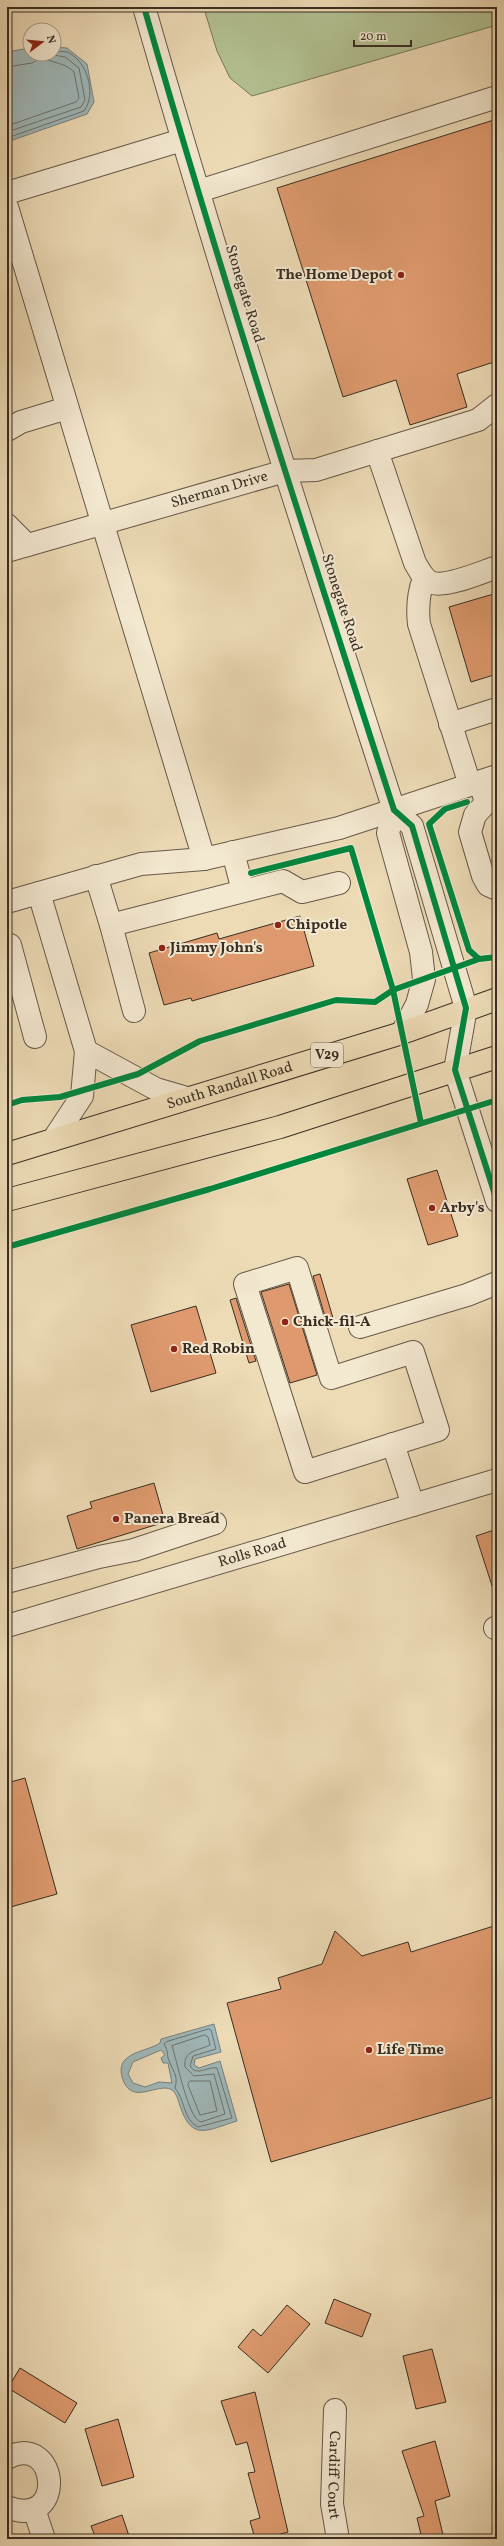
<svg xmlns="http://www.w3.org/2000/svg" width="504" height="2546" viewBox="0 0 504 2546" font-family="Vollkorn,serif">
  <style>
    .green { fill: #b3c192; stroke: #76785b }
    .water { fill: #9fb8ba; stroke: #76817e; fill-rule: evenodd }
    .lines { fill: none; stroke-linecap: round; stroke-linejoin: round }
    .shore { stroke: #6c736f; stroke-width: 1 }
    .building { fill: #de9a6e; stroke: #392e24 }
    .minor-casing { stroke: #665948; stroke-width: 24 }
    .major-casing { stroke: #392e24; stroke-width: 24 }
    .minor { stroke: #f3e8d0; stroke-width: 22 }
    .major { stroke: #eddbb6; stroke-width: 22 }
    .cycleway-casing { stroke: #f3e8d0; stroke-width: 8 }
    .cycleway { stroke: #00873e; stroke-width: 6 }
    .poi-dot { fill: #8f2418; stroke: #f3e8d0; stroke-width: 1.5 }
    .labels { text-anchor: middle; dominant-baseline: central; stroke-width: 4; stroke-linejoin: round; paint-order: stroke }
    .shield { fill: #f3e8d0; stroke: #716658; stroke-width: 1 }
    .shield-label { font-size: 14px; font-weight: bold; fill: #392e24 }
    .poi-label { font-size: 15px; font-weight: bold; fill: #392e24; stroke: #f3e8d0; text-anchor: start }
    .street-label { font-size: 15px; fill: #392e24; stroke: #f3e8d0 }
  </style>
  <rect width="100%" height="100%" fill="#eddbb6"/>
  <filter id="stains"><feTurbulence type="fractalNoise" baseFrequency=".005" numOctaves="4"/><feColorMatrix values="0 0 0 0 .2 0 0 0 0 .09 0 0 0 0 .02 0 0 0 .5 -.17"/></filter>
  <radialGradient id="worn" r=".72"><stop offset=".6" stop-color="#630" stop-opacity="0"/><stop offset="1" stop-color="#630" stop-opacity=".3"/></radialGradient>
  <!-- green -->
  <polygon class="green" points="206,7 497,7 497,25 252,96 230,78 217,51 205,12"/>
  <!-- water -->
  <g class="water">
    <polygon points="54,47 67,48 87,64 94,102 87,114 7,142 7,52 30,48 30,54 54,54"/>
    <path d="M 214,2024 L 221,2052 L 195,2059 L 194,2065 L 199,2068 L 220,2061 L 237,2121 C 207,2130 192,2142 180,2106 C 178,2100 177,2094 172,2090 C 158,2081 131,2108 122,2077 C 115,2052 147,2052 160,2043 L 161,2039 ZM 161,2050 L 165,2055 L 161,2058 L 163,2063 L 168,2063 L 172,2083 L 159,2082 L 145,2087 L 133,2083 L 128,2074 L 133,2062 Z"/>
  </g>
  <g class="lines">
    <!-- shore -->
    <g class="shore">
      <path d="M 7,67 L 32,63 L 42,57 C 54,64 64,62 74,72 L 79,98 L 76,102 L 7,126"/>
      <polyline points="7,132 81,107 85,100 79,68 65,57 48,54"/>
      <path d="M 7,138 L 84,111 C 97,94 87,60 67,52 C 63,51 58,52 54,51"/>
      <path d="M 209,2029 L 211,2030 L 216,2049 L 193,2056 L 190,2066 C 197,2077 208,2066 217,2068 L 232,2118 L 198,2127 C 183,2120 185,2099 175,2088 C 179,2075 172,2070 168,2058 C 167,2053 168,2050 164,2044 L 166,2042 Z"/>
      <path d="M 205,2035 L 208,2037 L 210,2045 C 198,2051 183,2050 185,2067 L 194,2076 L 214,2074 L 225,2114 L 201,2122 C 188,2119 177,2060 172,2046 Z"/>
      <polygon points="190,2081 210,2081 217,2111 200,2115 188,2085"/>
    </g>
  </g>
  <!-- building -->
  <g class="building">
    <polygon points="497,119 497,361 457,374 467,407 410,425 396,380 343,397 277,188"/>
    <polygon points="497,593 497,674 471,682 449,607"/>
    <polygon points="300,916 314,966 192,1001 191,998 164,1005 149,953 217,933 219,939"/>
    <polygon points="437,1170 458,1236 428,1245 407,1179"/>
    <polygon points="320,1274 333,1318 326,1320 313,1276"/>
    <polygon points="289,1284 317,1375 290,1383 261,1292"/>
    <polygon points="236,1298 256,1361 249,1363 230,1300"/>
    <polygon points="196,1306 216,1373 151,1392 131,1325"/>
    <polygon points="154,1483 165,1522 77,1549 67,1516 92,1508 90,1502"/>
    <polygon points="497,1529 497,1591 494,1592 476,1536"/>
    <polygon points="25,1778 57,1894 7,1908 7,1783"/>
    <polygon points="497,1925 497,2096 271,2162 227,2003 281,1989 278,1978 322,1964 335,1931 362,1956 408,1942 411,1952"/>
    <polygon points="334,2299 371,2314 362,2337 325,2323"/>
    <polygon points="287,2305 310,2324 268,2373 238,2347 253,2329 261,2336"/>
    <polygon points="432,2349 446,2402 416,2409 403,2356"/>
    <polygon points="20,2368 77,2403 65,2423 8,2388"/>
    <polygon points="255,2392 288,2532 262,2539 255,2539 250,2521 260,2518 248,2473 255,2472 247,2442 236,2445 221,2401"/>
    <polygon points="118,2419 134,2477 102,2486 85,2429"/>
    <polygon points="435,2441 450,2496 435,2501 444,2539 422,2539 417,2518 424,2516 402,2451"/>
    <polygon points="122,2515 130,2539 96,2539 91,2526"/>
  </g>
  <g class="lines">
    <!-- minor casing -->
    <g class="minor-casing">
      <g id="minor">
        <path d="M 144,7 C 221,276 308,543 394,810 L 412,826 L 466,1008 L 455,1070 L 497,1201"/>
        <polyline points="199,191 497,97"/>
        <polyline points="7,193 182,140"/>
        <polyline points="7,207 204,859"/>
        <polyline points="7,430 21,422 67,408"/>
        <path d="M 377,451 L 415,563 C 420,571 424,581 433,583 C 448,587 482,572 497,567"/>
        <polyline points="7,525 27,545"/>
        <path id="s1" d="M 7,551 L 285,471 L 316,470 L 478,420 L 497,405"/>
        <path d="M 424,578 C 418,594 417,607 419,624 L 470,785"/>
        <polyline points="450,724 497,709"/>
        <polyline points="480,782 486,803 475,815 470,832 483,876 488,885 497,889"/>
        <polyline points="394,810 388,833 421,952 424,979 417,1004 402,1033"/>
        <polyline points="233,852 243,891"/>
        <polyline points="96,876 111,925"/>
        <polyline points="39,893 86,1051"/>
        <polyline points="7,902 141,864 204,859 339,828 497,776"/>
        <polyline points="7,945 10,945 35,1037"/>
        <polyline points="134,1011 111,925 283,881 302,892 339,883"/>
        <polyline points="53,1140 82,1096 86,1051 156,1089 187,1098"/>
        <polygon points="297,1268 331,1378 413,1352 438,1430 305,1472 245,1284"/>
        <polyline points="360,1327 467,1295 497,1283"/>
        <polyline points="393,1444 413,1505"/>
        <polyline points="7,1582 99,1557 134,1550 215,1523"/>
        <path id="s2" d="M 7,1626 L 497,1480"/>
        <polyline points="495,1628 497,1627"/>
        <path id="s3" d="M 335,2410 L 332,2504 L 338,2539"/>
        <path d="M 7,2458 C 59,2431 67,2531 7,2507"/>
        <polyline points="34,2509 44,2539"/>
      </g>
    </g>
    <!-- major casing -->
    <g class="major-casing">
      <g id="major">
        <path id="s4" d="M 7,1154 L 402,1033 L 497,999"/>
        <polyline points="7,1200 280,1127 497,1057"/>
      </g>
    </g>
    <!-- minor -->
    <use href="#minor" class="minor"/>
    <!-- major -->
    <use href="#major" class="major"/>
    <!-- cycleway casing -->
    <g class="cycleway-casing">
      <g id="cycleway">
        <path d="M 144,7 C 221,276 308,543 394,810 L 412,826 L 466,1008 L 455,1070 L 497,1201"/>
        <polyline points="467,802 445,809 429,824 469,950 479,959 497,957"/>
        <polyline points="251,873 351,848 393,990 421,1123"/>
        <polyline points="7,1105 22,1100 60,1097 138,1074 200,1041 336,1000 375,1002 393,990 479,959"/>
        <polyline points="7,1247 210,1189 497,1100"/>
      </g>
    </g>
    <!-- cycleway -->
    <use href="#cycleway" class="cycleway"/>
  </g>
  <!-- markers -->
  <g class="poi-dot">
    <circle cx="401" cy="275" r="4"/>
    <circle cx="278" cy="925" r="4"/>
    <circle cx="162" cy="948" r="4"/>
    <circle cx="432" cy="1208" r="4"/>
    <circle cx="285" cy="1322" r="4"/>
    <circle cx="174" cy="1349" r="4"/>
    <circle cx="116" cy="1519" r="4"/>
    <circle cx="369" cy="2050" r="4"/>
  </g>
  <g class="labels">
    <!-- shield labels -->
    <rect class="shield" x="311" y="1043" width="32" height="24" rx="3"/>
    <g class="shield-label">
      <text x="327" y="1055">V29</text>
    </g>
    <!-- poi labels -->
    <g class="poi-label">
      <text x="393" y="275" text-anchor="end">The Home Depot</text>
      <text x="286" y="925">Chipotle</text>
      <text x="170" y="948">Jimmy John's</text>
      <text x="440" y="1208">Arby's</text>
      <text x="293" y="1322">Chick-fil-A</text>
      <text x="182" y="1349">Red Robin</text>
      <text x="124" y="1519">Panera Bread</text>
      <text x="377" y="2050">Life Time</text>
    </g>
    <!-- street labels -->
    <g class="street-label">
      <text transform="translate(244 294) rotate(73)">Stonegate Road</text>
      <text stroke="none"><textPath href="#s1" startOffset="221">Sherman Drive</textPath></text>
      <text transform="translate(341 603) rotate(72)">Stonegate Road</text>
      <text stroke="none"><textPath href="#s4" startOffset="233">South Randall Road</textPath></text>
      <text stroke="none"><textPath href="#s2" startOffset="256">Rolls Road</textPath></text>
      <text stroke="none"><textPath href="#s3" startOffset="65">Cardiff Court</textPath></text>
    </g>
  </g>
  <!-- margin -->
  <rect width="504" height="2546" fill="none" stroke="#eddbb6" stroke-width="24"/>
  <rect x="8" y="8" width="488" height="2530" fill="none" stroke="#392e24" stroke-width="2"/>
  <rect x="12" y="12" width="480" height="2522" fill="none" stroke="#392e24"/>
  <!-- north arrow -->
  <g transform="translate(42 42) rotate(74)"><circle r="19" fill="#f3e8d0" stroke="#a99e8b"/>
  <path d="M0-3L7 15L0 10L-7 15Z" fill="#8f2418"/>
  <text y="-6" font-size="11" font-weight="bold" text-anchor="middle" fill="#392e24">N</text>
  </g>
  <!-- scale -->
  <path d="M354 40v6h57v-6" fill="none" stroke="#392e24" stroke-width="2"/>
  <text x="360" y="40" font-size="12" fill="#392e24" stroke="#f3e8d0" stroke-width="3" paint-order="stroke">20 m</text>
  <rect width="100%" height="100%" filter="url(#stains)"/>
  <rect width="100%" height="100%" fill="url(#worn)"/>
</svg>
